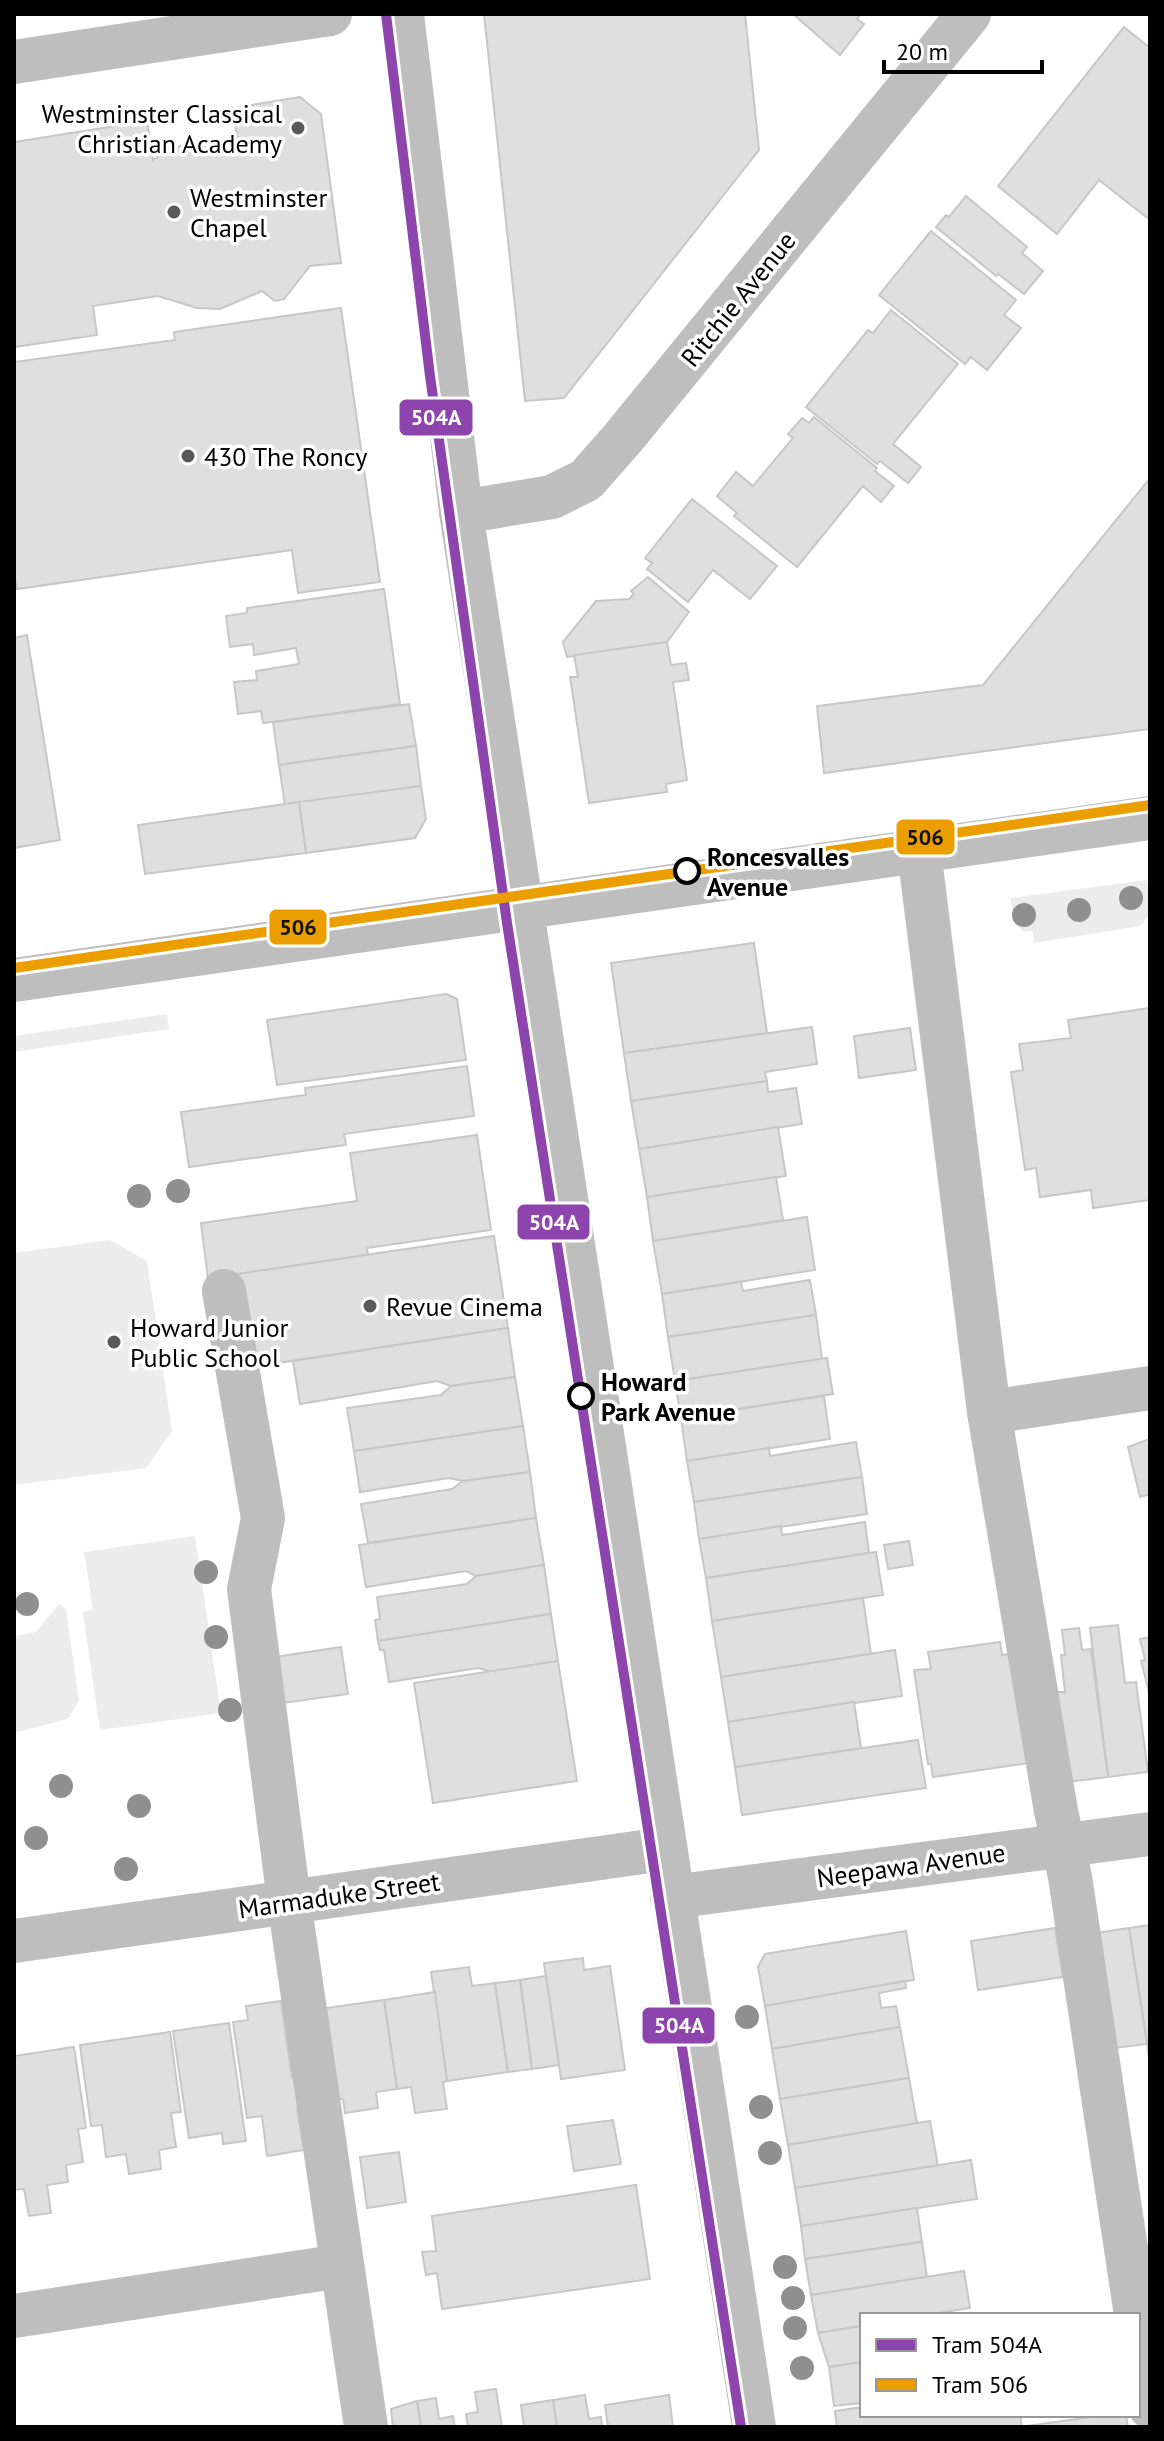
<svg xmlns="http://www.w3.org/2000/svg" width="1164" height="2441" viewBox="0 0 1164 2441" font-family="'PT Sans',sans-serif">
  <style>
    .green { fill: #ececec }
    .building { fill: #dfdfdf; stroke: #c7c7c7; stroke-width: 2 }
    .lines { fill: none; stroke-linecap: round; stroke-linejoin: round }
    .minor { stroke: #bebebe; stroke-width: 44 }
    .tram-1-casing { stroke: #fff; stroke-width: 16 }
    .tram-2-casing { stroke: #fff; stroke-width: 16 }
    .tram-1 { stroke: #8e44ad; stroke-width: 10 }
    .tram-2 { stroke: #eb9e00; stroke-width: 10 }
    .tree { fill: #8f8f8f }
    .poi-dot { fill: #595959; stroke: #fff; stroke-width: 3 }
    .stop-dot { fill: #fff; stroke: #000; stroke-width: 4 }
    .labels { text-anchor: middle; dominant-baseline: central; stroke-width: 7; stroke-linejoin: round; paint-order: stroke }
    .poi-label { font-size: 26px; fill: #000; stroke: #fff; text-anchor: start }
    .street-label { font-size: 26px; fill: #000; stroke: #fff }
    .stop-label { font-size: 26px; font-weight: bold; fill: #000; stroke: #fff; text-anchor: start }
    .line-badge { stroke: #fff; stroke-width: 3 }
    .badge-label { font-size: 22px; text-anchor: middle; font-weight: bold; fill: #fff }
    .pale-badge-label { font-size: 22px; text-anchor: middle; font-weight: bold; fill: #111 }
  </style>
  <rect width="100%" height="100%" fill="#fff"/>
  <!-- green -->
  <g class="green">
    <polygon points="1147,880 1150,915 1140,926 1034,943 1033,931 1024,932 1015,924 1010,898"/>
    <polygon points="167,1014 169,1029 14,1052 14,1036"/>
    <polygon points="110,1240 147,1261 172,1431 146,1468 14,1485 14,1253"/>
    <polygon points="195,1536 221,1713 100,1730 83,1612 93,1610 84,1552"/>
    <polygon points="59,1604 66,1609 79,1700 68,1719 14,1733 14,1636 36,1632"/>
  </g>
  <!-- building -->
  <g class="building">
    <polygon points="484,14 745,14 759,150 564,398 525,401"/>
    <polygon points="793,14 861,14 857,19 864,24 840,55"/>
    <polygon points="1124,27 1150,48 1150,220 1099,180 1057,234 998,186"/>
    <polygon points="300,97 321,114 341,263 310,266 284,299 275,301 262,291 220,309 197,308 158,296 93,306 97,335 14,347 14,142 147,121 153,160 166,151 193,142 211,142 240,149 245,137 237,137 233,108"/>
    <polygon points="966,196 1027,247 1022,253 1043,271 1024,294 998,274 996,276 936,227 946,215 949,217"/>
    <polygon points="931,231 1016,300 1004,315 1021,328 987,370 971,357 965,364 879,295"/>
    <polygon points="341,308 380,582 298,593 292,550 17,589 14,571 14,362 175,340 174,332"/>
    <polygon points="891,310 958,364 893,444 921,467 908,483 880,461 877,464 806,407 868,330 873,333"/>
    <polygon points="814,417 877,468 875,471 894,486 881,502 863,486 797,567 734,516 737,513 717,496 736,472 753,486 793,438 788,434 802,418 809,423"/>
    <polygon points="1150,478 1150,729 824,773 817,706 983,685"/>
    <polygon points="692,499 777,566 750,599 713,570 688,602 647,569 652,563 645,558"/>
    <polygon points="648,577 689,612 667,642 567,657 563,642 596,601 629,599 634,594 631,591"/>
    <polygon points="384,589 400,704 273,722 263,723 261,711 238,714 234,682 257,680 256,671 299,664 296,648 254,655 253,644 230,647 226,616 247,613 247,608"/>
    <polygon points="27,635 60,840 14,848 14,638"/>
    <polygon points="667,642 671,665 686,663 689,680 673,682 687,780 666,784 667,792 589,803 570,677 578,677 574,655"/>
    <polygon points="409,704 416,746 279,765 273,722"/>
    <polygon points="416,746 421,786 285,805 279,765"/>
    <polygon points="421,786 426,819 415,838 306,853 299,802"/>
    <polygon points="299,802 306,853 145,874 138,825"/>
    <polygon points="754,943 767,1033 624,1053 611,963"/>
    <polygon points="446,994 457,999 466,1060 277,1085 267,1020"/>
    <polygon points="1150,1008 1150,1200 1093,1208 1091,1190 1040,1197 1036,1168 1025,1170 1011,1072 1023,1070 1019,1044 1071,1038 1068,1020"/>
    <polygon points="812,1027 817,1064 765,1072 767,1081 631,1101 624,1053"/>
    <polygon points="910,1028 916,1070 859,1078 854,1036"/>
    <polygon points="467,1066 474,1116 344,1134 346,1145 189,1167 181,1112 306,1095 305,1088"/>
    <polygon points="767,1081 768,1092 796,1088 802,1124 639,1149 631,1101"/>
    <polygon points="778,1127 786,1176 647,1197 639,1149"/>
    <polygon points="477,1135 491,1230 367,1248 368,1256 208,1279 201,1223 357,1201 350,1153"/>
    <polygon points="776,1177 783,1220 653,1241 647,1197"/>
    <polygon points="807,1217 815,1270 662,1294 653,1241"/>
    <polygon points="494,1236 508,1328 245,1368 231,1275"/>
    <polygon points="810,1280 816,1315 668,1337 662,1294 741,1282 743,1291"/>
    <polygon points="816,1315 822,1359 675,1381 668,1337"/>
    <polygon points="508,1328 515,1377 451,1386 437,1381 300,1404 293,1361"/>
    <polygon points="827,1358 833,1394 681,1418 675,1381"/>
    <polygon points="515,1377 523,1426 354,1451 347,1408 441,1395 451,1386"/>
    <polygon points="824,1396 830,1439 687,1461 681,1418"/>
    <polygon points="523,1426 530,1472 463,1481 449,1478 360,1492 354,1451"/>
    <polygon points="1150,1439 1150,1494 1140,1497 1128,1447"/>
    <polygon points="856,1442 862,1477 694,1502 687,1461 769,1448 770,1456"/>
    <polygon points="530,1472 536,1518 368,1543 361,1504 452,1489 463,1481"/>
    <polygon points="862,1477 867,1514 699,1539 694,1502"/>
    <polygon points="536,1518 544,1565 476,1576 466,1571 366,1587 359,1545"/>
    <polygon points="865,1522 869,1553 706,1578 699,1539 781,1526 782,1535"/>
    <polygon points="909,1541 913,1565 888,1569 884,1545"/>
    <polygon points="876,1552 883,1595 712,1621 706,1578"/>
    <polygon points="544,1565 551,1614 378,1641 375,1620 380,1619 377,1597 467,1584 476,1576"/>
    <polygon points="863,1598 871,1654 721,1677 712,1621"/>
    <polygon points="551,1614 558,1661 493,1672 478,1668 389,1682 384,1650 380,1650 378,1641"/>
    <polygon points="1118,1625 1125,1683 1136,1682 1148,1772 1108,1777 1090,1628"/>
    <polygon points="1079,1628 1082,1650 1091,1649 1108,1777 1068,1782 1057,1692 1065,1692 1061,1655 1065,1655 1062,1630"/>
    <polygon points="1150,1637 1150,1696 1141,1661 1145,1660 1140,1639"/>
    <polygon points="1000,1642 1002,1655 1016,1653 1029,1763 933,1777 931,1764 928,1764 914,1670 931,1669 928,1652"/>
    <polygon points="341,1647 348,1694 276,1704 268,1658"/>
    <polygon points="895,1650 902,1696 728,1722 721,1677"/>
    <polygon points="558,1661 577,1781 433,1803 414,1683"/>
    <polygon points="854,1702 861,1748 735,1767 728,1722"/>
    <polygon points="918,1740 926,1788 742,1815 735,1767"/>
    <polygon points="1150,1925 1150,2063 1129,1928"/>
    <polygon points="1055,1928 1063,1977 978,1990 971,1941"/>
    <polygon points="1129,1928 1147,2044 1108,2049 1090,1934"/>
    <polygon points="906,1931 914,1980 765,2006 758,1967 765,1954"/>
    <polygon points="583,1958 584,1970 610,1966 625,2070 561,2079 544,1963"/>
    <polygon points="469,1967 472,1986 495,1983 508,2072 447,2081 431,1972"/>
    <polygon points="546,1976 559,2065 532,2069 520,1980"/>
    <polygon points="520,1980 532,2069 508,2072 495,1983"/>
    <polygon points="905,1981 906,1988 879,1993 881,2008 896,2006 900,2027 772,2049 765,2006"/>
    <polygon points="435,1992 447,2081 443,2082 447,2109 415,2113 411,2087 397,2089 384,2000"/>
    <polygon points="384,2000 397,2089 376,2092 378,2108 345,2113 343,2099 339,2099 326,2008"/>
    <polygon points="281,2001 292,2077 299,2076 304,2108 297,2109 304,2150 267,2156 262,2116 247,2118 233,2022 248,2020 246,2006"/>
    <polygon points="229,2023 246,2141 223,2144 222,2133 189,2138 173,2031"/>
    <polygon points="900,2027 909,2078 780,2099 772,2049"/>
    <polygon points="170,2032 181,2112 171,2113 176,2147 159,2150 161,2169 129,2174 126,2154 106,2157 102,2125 91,2126 80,2045"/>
    <polygon points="74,2047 86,2128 78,2129 83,2162 66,2165 68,2182 47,2185 51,2213 29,2216 24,2189 14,2190 14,2056"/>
    <polygon points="909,2078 917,2123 788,2145 780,2099"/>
    <polygon points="613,2120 621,2164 574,2171 567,2126"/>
    <polygon points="930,2121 938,2166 795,2188 788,2145"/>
    <polygon points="399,2152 406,2202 367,2208 360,2157"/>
    <polygon points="971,2160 977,2199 801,2226 795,2188"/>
    <polygon points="636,2185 650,2279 442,2309 437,2273 426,2275 422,2252 436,2251 432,2216"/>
    <polygon points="917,2208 922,2242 805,2259 801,2226"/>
    <polygon points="922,2242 927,2277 811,2295 805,2259"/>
    <polygon points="964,2271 970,2308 926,2315 862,2315 862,2326 818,2333 811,2295"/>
    <polygon points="862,2326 862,2362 829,2367 818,2333"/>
    <polygon points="862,2362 862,2403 834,2406 829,2367"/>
    <polygon points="496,2389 502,2427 468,2427 466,2414 478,2412 475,2392"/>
    <polygon points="585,2395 589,2419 601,2417 602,2427 557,2427 553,2400"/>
    <polygon points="669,2395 673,2427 608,2427 605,2405"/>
    <polygon points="436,2398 439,2419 453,2416 455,2427 421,2427 417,2401"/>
    <polygon points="553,2400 557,2427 524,2427 521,2405"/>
    <polygon points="417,2401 421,2427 393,2427 391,2409"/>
    <polygon points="862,2407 862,2415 1020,2415 1022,2427 837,2427 835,2411"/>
    <polygon points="1105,2415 1126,2415 1128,2427 1020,2427"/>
  </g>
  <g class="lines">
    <!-- minor -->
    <g class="minor">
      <polyline points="402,14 461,512 754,2427"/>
      <polyline points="14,62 330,14"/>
      <polyline points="461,512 552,497 586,480 623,438 969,14"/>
      <polyline points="919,851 989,1412 1056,1811 1070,1877 1136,2315"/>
      <polyline points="14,980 1150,818"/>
      <polyline points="224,1291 263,1518 249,1589 289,1901 366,2427"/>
      <polyline points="989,1412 1150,1388"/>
      <polyline points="672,1897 1150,1834"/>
      <polyline points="14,1941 664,1849"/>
      <polyline points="14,2316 341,2266"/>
      <polyline points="1138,2327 1150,2407"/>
    </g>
    <!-- tram-1 casing -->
    <g class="tram-1-casing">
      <polyline id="tram-1" points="386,14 430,376 507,923 741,2427"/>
    </g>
    <!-- tram-2 casing -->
    <g class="tram-2-casing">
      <polyline id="tram-2" points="14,968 1150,805"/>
    </g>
    <!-- tram-1 -->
    <use href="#tram-1" class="tram-1"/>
    <!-- tram-2 -->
    <use href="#tram-2" class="tram-2"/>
  </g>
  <!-- trees -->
  <g class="tree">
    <circle cx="1131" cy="898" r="12"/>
    <circle cx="1079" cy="910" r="12"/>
    <circle cx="1024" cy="915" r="12"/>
    <circle cx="178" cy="1191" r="12"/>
    <circle cx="139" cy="1196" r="12"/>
    <circle cx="206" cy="1572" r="12"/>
    <circle cx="27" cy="1604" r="12"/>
    <circle cx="216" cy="1637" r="12"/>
    <circle cx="230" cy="1710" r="12"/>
    <circle cx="61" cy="1786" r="12"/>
    <circle cx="139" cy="1806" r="12"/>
    <circle cx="36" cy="1838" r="12"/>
    <circle cx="126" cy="1869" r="12"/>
    <circle cx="747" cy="2017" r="12"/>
    <circle cx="761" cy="2107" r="12"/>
    <circle cx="770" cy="2153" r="12"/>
    <circle cx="785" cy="2267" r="12"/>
    <circle cx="793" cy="2298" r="12"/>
    <circle cx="795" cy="2328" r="12"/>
    <circle cx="802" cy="2368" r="12"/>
  </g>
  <!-- markers -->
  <g class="poi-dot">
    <circle cx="298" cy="128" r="8"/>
    <circle cx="174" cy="212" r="8"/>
    <circle cx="188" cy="456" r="8"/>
    <circle cx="370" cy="1306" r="8"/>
    <circle cx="114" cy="1342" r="8"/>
  </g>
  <g class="stop-dot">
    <circle cx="687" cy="871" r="12"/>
    <circle cx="581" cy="1396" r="12"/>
  </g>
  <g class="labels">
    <!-- poi labels -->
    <g class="poi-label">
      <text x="282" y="113" text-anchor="end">Westminster Classical<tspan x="282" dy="30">Christian Academy</tspan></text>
      <text x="190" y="197">Westminster<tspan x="190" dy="30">Chapel</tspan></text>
      <text x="204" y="456">430 The Roncy</text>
      <text x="386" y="1306">Revue Cinema</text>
      <text x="130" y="1327">Howard Junior<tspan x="130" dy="30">Public School</tspan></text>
    </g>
    <!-- street labels -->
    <g class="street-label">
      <text transform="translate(738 299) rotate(-51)">Ritchie Avenue</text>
      <text transform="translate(911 1865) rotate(-8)">Neepawa Avenue</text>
      <text transform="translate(339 1895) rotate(-8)">Marmaduke Street</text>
    </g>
    <!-- stop labels -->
    <g class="stop-label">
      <text x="707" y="856">Roncesvalles<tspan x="707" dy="30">Avenue</tspan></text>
      <text x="601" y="1381">Howard<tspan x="601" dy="30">Park Avenue</tspan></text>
    </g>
  </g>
  <g class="line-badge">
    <rect x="398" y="398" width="76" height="39" rx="8" fill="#8e44ad"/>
    <rect x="895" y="818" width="61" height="38" rx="8" fill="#eb9e00"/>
    <rect x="268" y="908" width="60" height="38" rx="8" fill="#eb9e00"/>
    <rect x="516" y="1203" width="75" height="38" rx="8" fill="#8e44ad"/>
    <rect x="641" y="2006" width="75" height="39" rx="8" fill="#8e44ad"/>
  </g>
  <g class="badge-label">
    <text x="436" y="425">504A</text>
    <text x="554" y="1230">504A</text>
    <text x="679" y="2033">504A</text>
  </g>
  <g class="pale-badge-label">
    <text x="925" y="845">506</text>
    <text x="298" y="935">506</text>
  </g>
  <!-- border -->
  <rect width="1164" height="2441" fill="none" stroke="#000000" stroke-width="32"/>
  <!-- legend -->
  <rect x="860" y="2313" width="280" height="104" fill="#ffffff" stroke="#999999" stroke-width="2"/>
  <rect x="876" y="2339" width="40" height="12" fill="#8e44ad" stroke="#999999" stroke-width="2"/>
  <text x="932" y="2353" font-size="24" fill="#000000">Tram 504A</text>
  <rect x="876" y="2379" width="40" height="12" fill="#eb9e00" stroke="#999999" stroke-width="2"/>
  <text x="932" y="2393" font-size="24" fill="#000000">Tram 506</text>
  <!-- scale -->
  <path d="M884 60v12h158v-12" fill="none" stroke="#000000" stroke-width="4"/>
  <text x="896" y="60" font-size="24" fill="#000000" stroke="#ffffff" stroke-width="6" paint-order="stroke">20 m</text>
</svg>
